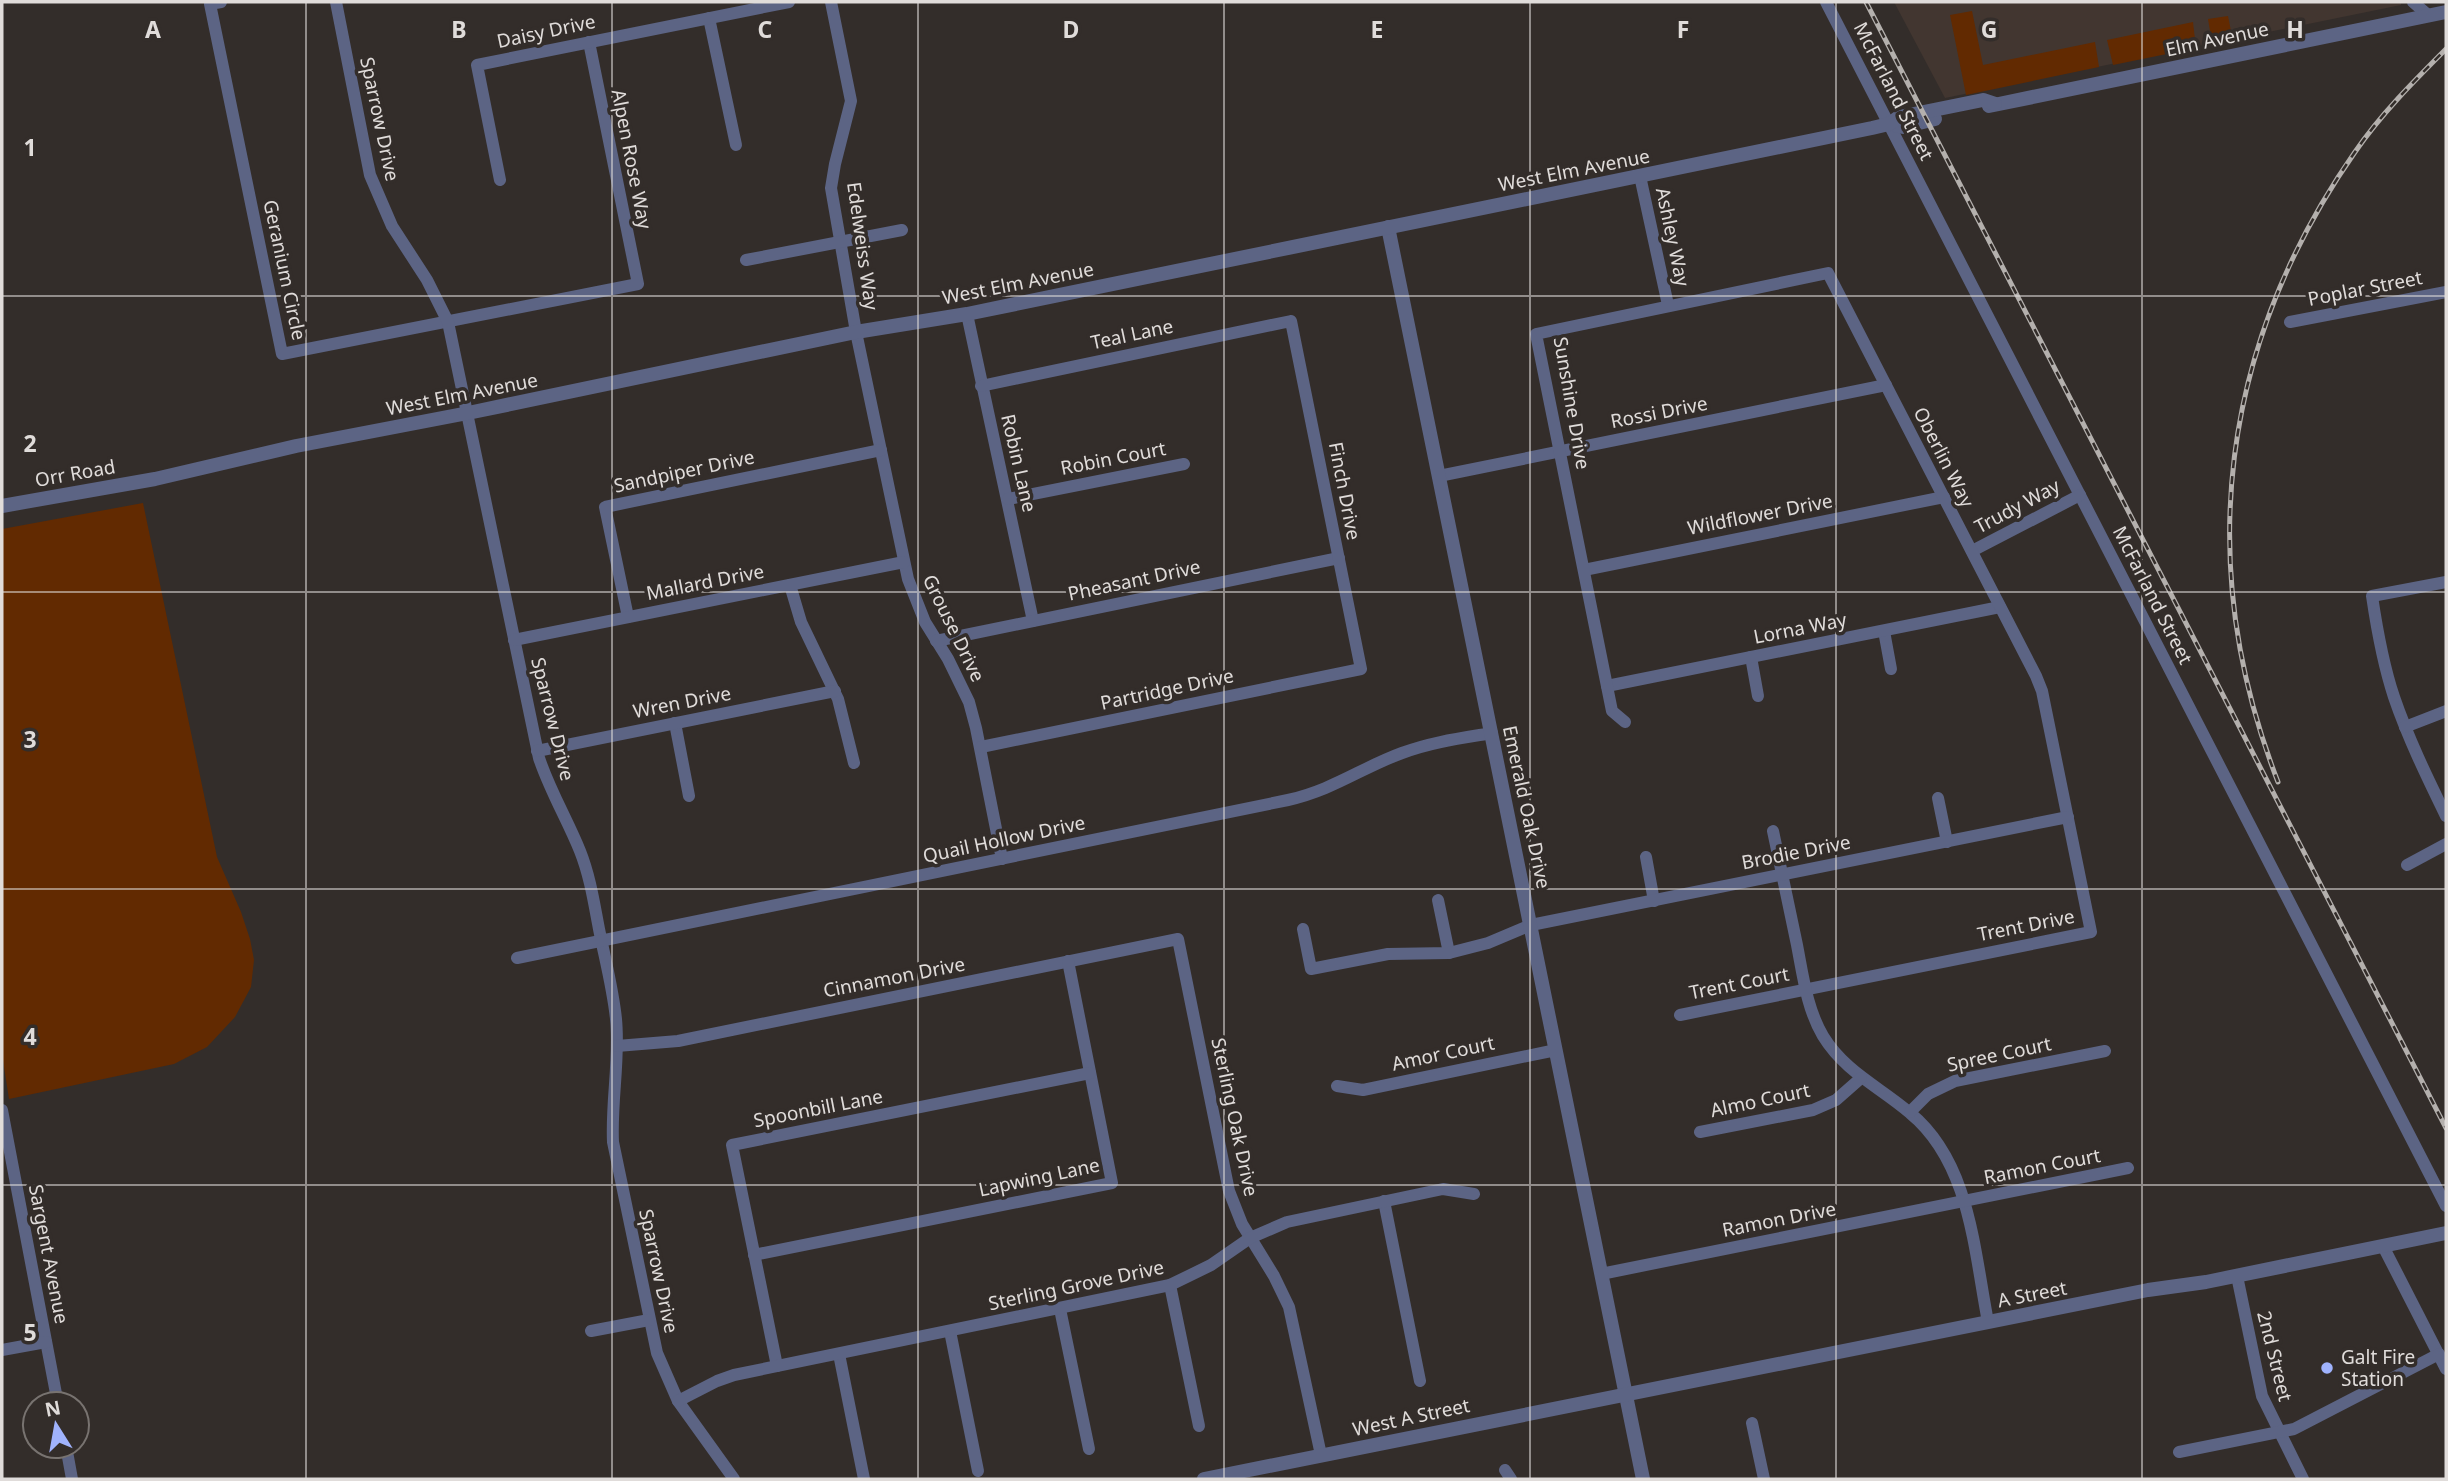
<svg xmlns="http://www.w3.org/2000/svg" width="2448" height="1481" viewBox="0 0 2448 1481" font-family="'Noto Sans',sans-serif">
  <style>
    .built { fill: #423630 }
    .green { fill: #622a01 }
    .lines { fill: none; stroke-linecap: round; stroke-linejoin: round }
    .minor { stroke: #5c6484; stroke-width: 12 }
    .tertiary { stroke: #5c6484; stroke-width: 14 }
    .rail-casing { stroke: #b4b0ad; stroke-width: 5 }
    .rail { stroke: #332d2a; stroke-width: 2.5; stroke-dasharray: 8; stroke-linecap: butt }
    .grid { fill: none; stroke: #e0dcda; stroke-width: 2; stroke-opacity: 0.55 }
    .poi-dot { fill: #a0b3fd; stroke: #332d2a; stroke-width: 2.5 }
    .labels { text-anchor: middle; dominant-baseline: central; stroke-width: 7; stroke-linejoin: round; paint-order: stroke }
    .street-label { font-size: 19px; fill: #e0dcda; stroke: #332d2a }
    .poi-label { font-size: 19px; fill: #e0dcda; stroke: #332d2a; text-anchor: start }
    .grid-label { font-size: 23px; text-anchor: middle; font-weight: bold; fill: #e0dcda; stroke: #332d2a; stroke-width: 7; stroke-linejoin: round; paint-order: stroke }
  </style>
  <rect width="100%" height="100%" fill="#332d2a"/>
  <!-- built -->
  <polygon class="built" points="1894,2 2401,2 2401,5 1945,98"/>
  <!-- green -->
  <g class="green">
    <polygon points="1972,11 1983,65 2095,42 2099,67 1966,95 1950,15"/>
    <polygon points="2228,16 2233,41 2221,43 2210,31 2208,19"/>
    <polygon points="2193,22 2196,48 2113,65 2107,40"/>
    <polygon points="143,503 217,857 241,912 250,939 254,960 251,987 235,1017 207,1047 174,1064 9,1099 2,1054 2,529"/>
  </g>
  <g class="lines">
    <!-- minor -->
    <g class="minor">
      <polyline points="221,2 210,4 282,354 638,284 589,42"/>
      <path d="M 336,2 L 370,175 L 392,226 L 427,280 L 448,322 L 539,758 C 550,791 567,819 580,851 C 590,876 594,903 599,929 C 605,959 613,989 616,1019 C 620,1060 611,1101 613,1142 L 657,1353 L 678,1401 L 734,1479"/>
      <polyline points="831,2 851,101 835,164 831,188 856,332 908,579 925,622 948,659 969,702 976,728 1002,859"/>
      <polyline points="1826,2 2446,1206"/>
      <polyline points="2413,2 2428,15"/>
      <polyline points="709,18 736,145"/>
      <polyline points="1640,176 1668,305"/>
      <polyline points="500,180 477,65 789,2"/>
      <polyline points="746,260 902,230"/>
      <polyline points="967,314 1033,621"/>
      <polyline points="2290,322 2446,292"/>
      <polyline points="1439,476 1886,385"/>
      <polyline points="1008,499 1184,464"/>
      <polyline points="1972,551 2080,495"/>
      <polyline points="1584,570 1944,497"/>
      <path d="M 2446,582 L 2372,596 C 2377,630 2383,664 2394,697 C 2408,738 2427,777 2446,816"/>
      <polyline points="790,585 801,622 838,699 854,763"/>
      <polyline points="628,617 605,507 881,450"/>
      <polyline points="1884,631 1891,669"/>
      <polyline points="514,640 904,562"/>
      <polyline points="936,641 1339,558"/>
      <polyline points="1751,657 1758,696"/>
      <polyline points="1607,686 2000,607"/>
      <polyline points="1625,722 1612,711 1536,334 1828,273 2036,676 2042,691 2091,932 1680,1015"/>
      <polyline points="675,723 689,796"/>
      <polyline points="2405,727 2446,711"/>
      <polyline points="981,747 1361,669 1291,321 981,386"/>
      <polyline points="537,751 835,691"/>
      <polyline points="1938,798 1947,842"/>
      <path d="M 1773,831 C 1781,869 1789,907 1797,945 C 1803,976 1807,1009 1823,1036 C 1845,1072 1880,1087 1910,1113 C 1970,1162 1974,1250 1988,1322"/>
      <polyline points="1646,857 1654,901"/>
      <polyline points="2407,865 2446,844"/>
      <polyline points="1438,900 1449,953"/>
      <polyline points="1303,929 1311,969 1388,954 1449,953 1488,943 1531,925 2068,817"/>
      <path d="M 517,958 L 1288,800 C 1333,790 1361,768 1402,753 C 1431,742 1462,738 1492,733"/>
      <polyline points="617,1046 678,1041 1178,939 1229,1191 1242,1224 1274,1276 1289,1307 1321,1455"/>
      <polyline points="1337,1086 1363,1090 1556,1050"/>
      <polyline points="2,1110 58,1404"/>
      <polyline points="1910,1112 1928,1094 1955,1081 2105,1051"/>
      <polyline points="1700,1132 1813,1110 1836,1100 1861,1078"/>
      <polyline points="1384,1201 1420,1381"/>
      <polyline points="2383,1246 2446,1369"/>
      <polyline points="754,1255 1112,1183 1068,961"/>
      <polyline points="1601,1274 2128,1168"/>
      <polyline points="2237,1276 2262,1396 2303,1479"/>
      <polyline points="1170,1285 1199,1426"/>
      <polyline points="1060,1309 1089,1449"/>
      <polyline points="591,1331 649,1320"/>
      <polyline points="950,1331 978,1471"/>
      <polyline points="2,1350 46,1342"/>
      <polyline points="839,1354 864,1479"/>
      <polyline points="777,1366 732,1145 1090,1073"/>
      <polyline points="678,1401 717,1381 734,1375 1170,1285 1211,1265 1250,1238 1287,1222 1443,1189 1474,1194"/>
      <polyline points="1752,1423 1764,1479"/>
      <polyline points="66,1446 72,1479"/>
      <polyline points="2179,1452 2294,1429 2439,1354"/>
      <polyline points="1505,1470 1511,1479"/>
    </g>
    <!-- tertiary -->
    <g class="tertiary">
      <polyline points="1989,106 2446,12"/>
      <polyline points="1889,124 1903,127 1935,119"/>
      <polyline points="1388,227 1643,1479"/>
      <polyline points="2,506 155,479 296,446 468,413 856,332 967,314 1872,128 1889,124 1899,117 1983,100 1995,104"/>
      <polyline points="1204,1479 2148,1290 2206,1282 2446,1233"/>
    </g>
    <!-- rail casing -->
    <g class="rail-casing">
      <g id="rail">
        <polyline points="1866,2 2446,1128"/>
        <path d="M 2278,782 C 2193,563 2221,344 2355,152 C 2381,114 2414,81 2446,49"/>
      </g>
    </g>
    <!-- rail -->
    <use href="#rail" class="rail"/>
  </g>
  <!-- grid -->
  <path class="grid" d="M 306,2 L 306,1479M 612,2 L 612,1479M 918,2 L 918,1479M 1224,2 L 1224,1479M 1530,2 L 1530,1479M 1836,2 L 1836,1479M 2142,2 L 2142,1479M 2,296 L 2446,296M 2,592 L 2446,592M 2,889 L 2446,889M 2,1185 L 2446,1185"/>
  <!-- markers -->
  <circle class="poi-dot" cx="2327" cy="1368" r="7"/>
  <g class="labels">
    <!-- street labels -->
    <g class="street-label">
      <text transform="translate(546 31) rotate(-12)">Daisy Drive</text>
      <text transform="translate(2217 39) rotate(-12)">Elm Avenue</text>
      <text transform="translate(1894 91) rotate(63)">McFarland Street</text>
      <text transform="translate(380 119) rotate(78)">Sparrow Drive</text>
      <text transform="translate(632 159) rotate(79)">Alpen Rose Way</text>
      <text transform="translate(1574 170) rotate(-11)">West Elm Avenue</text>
      <text transform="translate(1673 237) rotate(78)">Ashley Way</text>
      <text transform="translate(863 246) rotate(82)">Edelweiss Way</text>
      <text transform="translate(285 270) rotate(78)">Geranium Circle</text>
      <text transform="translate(1018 283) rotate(-11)">West Elm Avenue</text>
      <text transform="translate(2365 288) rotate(-11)">Poplar Street</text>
      <text transform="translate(1132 334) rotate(-12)">Teal Lane</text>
      <text transform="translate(462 394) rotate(-11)">West Elm Avenue</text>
      <text transform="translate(1572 403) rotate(80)">Sunshine Drive</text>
      <text transform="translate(1659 412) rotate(-11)">Rossi Drive</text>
      <text transform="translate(1944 457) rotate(63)">Oberlin Way</text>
      <text transform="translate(1113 458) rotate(-11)">Robin Court</text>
      <text transform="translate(1019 463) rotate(77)">Robin Lane</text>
      <text transform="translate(684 471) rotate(-12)">Sandpiper Drive</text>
      <text transform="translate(75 473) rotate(-10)">Orr Road</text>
      <text transform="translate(1345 491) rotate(79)">Finch Drive</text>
      <text transform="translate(2017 506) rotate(-28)">Trudy Way</text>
      <text transform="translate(1760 514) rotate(-11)">Wildflower Drive</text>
      <text transform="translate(1134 580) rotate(-12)">Pheasant Drive</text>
      <text transform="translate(705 582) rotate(-11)">Mallard Drive</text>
      <text transform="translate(2153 595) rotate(63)">McFarland Street</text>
      <text transform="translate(954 628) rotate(64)">Grouse Drive</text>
      <text transform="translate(1800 628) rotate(-11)">Lorna Way</text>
      <text transform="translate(1167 689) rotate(-12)">Partridge Drive</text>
      <text transform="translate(682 702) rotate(-11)">Wren Drive</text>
      <text transform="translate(553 719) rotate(76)">Sparrow Drive</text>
      <text transform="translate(1527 807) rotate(78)">Emerald Oak Drive</text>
      <text transform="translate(1004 839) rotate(-12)">Quail Hollow Drive</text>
      <text transform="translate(1796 852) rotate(-11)">Brodie Drive</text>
      <text transform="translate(2026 925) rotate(-11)">Trent Drive</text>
      <text transform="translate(894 977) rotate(-11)">Cinnamon Drive</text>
      <text transform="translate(1739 983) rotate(-11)">Trent Court</text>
      <text transform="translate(1443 1053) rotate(-12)">Amor Court</text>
      <text transform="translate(1999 1054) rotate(-12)">Spree Court</text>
      <text transform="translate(1760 1100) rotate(-12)">Almo Court</text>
      <text transform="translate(818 1108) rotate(-11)">Spoonbill Lane</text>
      <text transform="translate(1235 1117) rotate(78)">Sterling Oak Drive</text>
      <text transform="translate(2042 1166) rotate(-11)">Ramon Court</text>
      <text transform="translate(1039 1177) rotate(-12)">Lapwing Lane</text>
      <text transform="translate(1779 1219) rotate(-11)">Ramon Drive</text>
      <text transform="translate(49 1254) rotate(79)">Sargent Avenue</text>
      <text transform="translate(659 1271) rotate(78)">Sparrow Drive</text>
      <text transform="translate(1076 1285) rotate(-12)">Sterling Grove Drive</text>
      <text transform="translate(2032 1294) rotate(-11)">A Street</text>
      <text transform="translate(2275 1356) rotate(76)">2nd Street</text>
      <text transform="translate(1411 1417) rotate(-12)">West A Street</text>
    </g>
    <!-- poi labels -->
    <g class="poi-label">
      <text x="2341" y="1357">Galt Fire<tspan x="2341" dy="22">Station</tspan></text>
    </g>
  </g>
  <g class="grid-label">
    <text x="153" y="38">A</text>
    <text x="459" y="38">B</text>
    <text x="765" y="38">C</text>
    <text x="1071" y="38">D</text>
    <text x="1377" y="38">E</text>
    <text x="1683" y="38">F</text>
    <text x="1989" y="38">G</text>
    <text x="2295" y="38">H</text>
    <text x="30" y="156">1</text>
    <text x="30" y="452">2</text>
    <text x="30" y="748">3</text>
    <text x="30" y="1045">4</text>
    <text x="30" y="1341">5</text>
  </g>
  <!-- border -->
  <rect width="2448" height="1481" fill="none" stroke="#e0dcda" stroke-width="7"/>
  <!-- north arrow -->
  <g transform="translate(56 1425) rotate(349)"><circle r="33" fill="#332d2a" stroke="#787370" stroke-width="2"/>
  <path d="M0-5L12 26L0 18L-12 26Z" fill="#a0b3fd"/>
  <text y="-10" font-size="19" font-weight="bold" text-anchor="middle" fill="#e0dcda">N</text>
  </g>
</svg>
